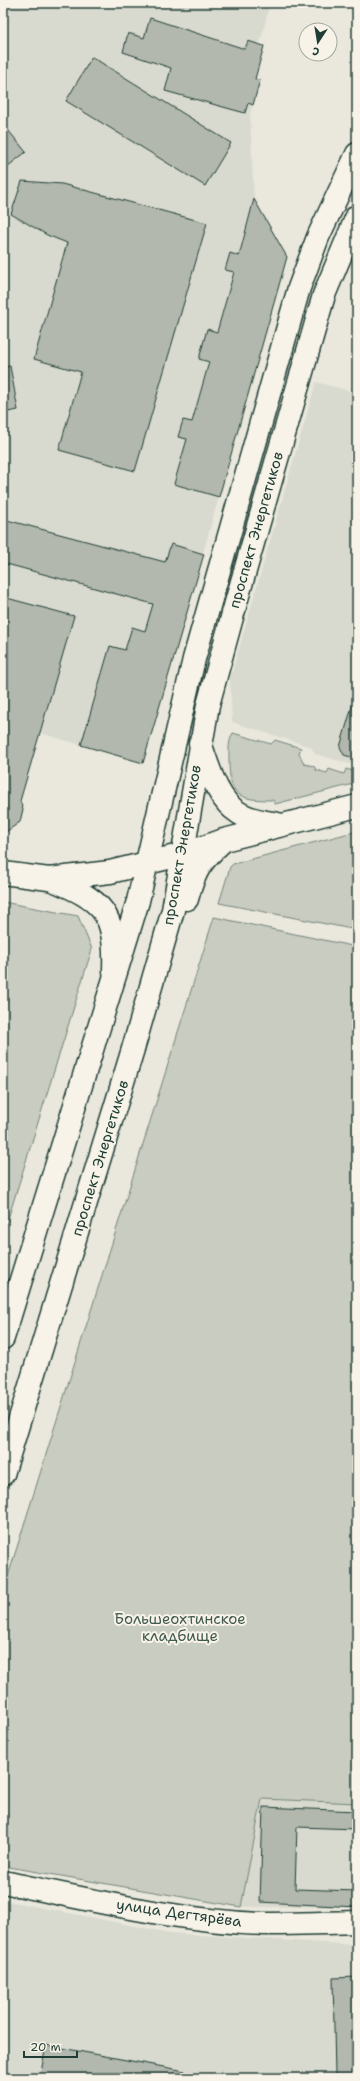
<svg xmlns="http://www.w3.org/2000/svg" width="360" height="2081" viewBox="0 0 360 2081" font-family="'Shantell Sans',sans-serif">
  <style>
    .built { fill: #d9dacf }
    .green { fill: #c8ccc1; stroke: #74847a }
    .building { fill: #b2b8ae; stroke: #1f3d34 }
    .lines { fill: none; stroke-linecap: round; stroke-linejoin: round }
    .minor-casing { stroke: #1f3d34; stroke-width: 25 }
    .major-casing { stroke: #1f3d34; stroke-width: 25 }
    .minor { stroke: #f7f3e8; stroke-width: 22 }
    .major { stroke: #f7f3e8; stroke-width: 22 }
    .labels { text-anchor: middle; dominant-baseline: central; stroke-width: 4; stroke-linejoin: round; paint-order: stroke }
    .street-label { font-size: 15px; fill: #1f3d34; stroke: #f7f3e8 }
    .park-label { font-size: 15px; fill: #415a50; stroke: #f7f3e8 }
  </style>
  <rect width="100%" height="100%" fill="#eae8dd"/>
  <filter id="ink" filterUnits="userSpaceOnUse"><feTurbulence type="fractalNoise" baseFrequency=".025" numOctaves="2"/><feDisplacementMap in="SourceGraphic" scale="8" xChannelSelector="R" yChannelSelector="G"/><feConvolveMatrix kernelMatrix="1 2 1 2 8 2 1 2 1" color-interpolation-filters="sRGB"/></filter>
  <g filter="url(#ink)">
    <!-- built -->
    <g class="built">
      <polygon points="3,3 270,3 260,44 264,46 255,79 260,80 250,114 254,199 174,484 219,497 143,763 40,733 3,827"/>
      <polygon points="316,382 357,393 357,766 315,754 311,747 232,722 230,679"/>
      <polygon points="262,1799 357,1803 357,1907 241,1907"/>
      <polygon points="3,1900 170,1933 357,1945 357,2078 3,2078"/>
    </g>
    <!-- green -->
    <g class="green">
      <path d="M 233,733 L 271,744 L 275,740 L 301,748 L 299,753 L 304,764 L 314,766 L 316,770 L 327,773 L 329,769 L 344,774 L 346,769 L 357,772 L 357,783 L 275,804 L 273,800 C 239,800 229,797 229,760 C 229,750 228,742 233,733 Z"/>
      <polygon points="357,831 357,930 219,903 230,867 233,864"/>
      <polygon points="3,902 78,916 92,949 3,1235"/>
      <polygon points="214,917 357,947 357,1803 262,1799 241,1907 3,1866 3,1592"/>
    </g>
    <!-- building -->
    <g class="building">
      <polygon points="150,18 245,49 248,41 264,46 255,79 260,80 253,105 248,103 245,113 165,91 171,68 123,52 128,33 144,38"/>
      <polygon points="92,57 231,143 205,186 66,101"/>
      <polygon points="3,124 26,152 3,170"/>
      <polygon points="22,181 62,184 207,223 135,471 59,450 81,372 34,359 67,243 47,235 11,214"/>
      <polygon points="254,199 287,257 219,497 174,484 187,439 178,437 183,420 192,422 209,362 199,359 207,329 217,332 234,272 225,270 230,253 239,256"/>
      <polygon points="10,366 18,410 3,413 3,367"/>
      <polygon points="3,519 165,562 171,544 204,554 143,763 81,745 110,646 125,650 132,627 145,631 153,604 3,563"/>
      <polygon points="3,597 74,616 20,801 23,809 20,822 3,834"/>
      <polygon points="353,703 357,704 357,759 344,755 340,747"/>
      <polygon points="263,1807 357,1811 357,1829 297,1827 295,1889 357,1891 357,1907 260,1902"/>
      <polygon points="357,1977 357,2076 335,2076 333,1978"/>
      <polygon points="46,2045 185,2071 184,2078 40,2078"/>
    </g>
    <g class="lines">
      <!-- minor casing -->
      <g class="minor-casing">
        <g id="minor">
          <path d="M 200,743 C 209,767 216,799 239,813 C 250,820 266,822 278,824"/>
          <polyline points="3,873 49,879 110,872 184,854 224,840 357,806"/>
          <path d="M 50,879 C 103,900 116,912 114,971"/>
          <path d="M 3,1882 C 88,1899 176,1921 263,1924 C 294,1924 326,1923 357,1922"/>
        </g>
      </g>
      <!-- major casing -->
      <g class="major-casing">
        <g id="major">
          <path d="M 187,899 C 195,869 201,861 224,840"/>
          <polyline points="3,1338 138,901 194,659 299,288 318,237 357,154"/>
          <polyline points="3,1474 133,1049 173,910 208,705 237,599 324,295 357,216"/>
        </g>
      </g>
      <!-- minor -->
      <use href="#minor" class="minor"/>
      <!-- major -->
      <use href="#major" class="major"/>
    </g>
  </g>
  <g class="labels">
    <!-- street labels -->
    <g class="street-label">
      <text transform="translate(256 530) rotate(-74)">проспект Энергетиков</text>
      <text transform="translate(182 845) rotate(-80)">проспект Энергетиков</text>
      <text transform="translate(100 1158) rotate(-73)">проспект Энергетиков</text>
      <text transform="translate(179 1913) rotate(8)">улица Дегтярёва</text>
    </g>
    <!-- park labels -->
    <g class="park-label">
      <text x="180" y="1619">Большеохтинское<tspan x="180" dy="17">кладбище</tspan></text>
    </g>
  </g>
  <!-- margin -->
  <rect width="360" height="2081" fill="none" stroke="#f7f3e8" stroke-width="16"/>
  <rect x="8" y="8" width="344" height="2065" fill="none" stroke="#1f3d34" stroke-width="1.5" filter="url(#ink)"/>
  <!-- north arrow -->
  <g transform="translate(318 42) rotate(192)"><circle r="19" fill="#f7f3e8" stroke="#a1aaa0"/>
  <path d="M0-3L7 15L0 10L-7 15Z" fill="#1f3d34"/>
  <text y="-6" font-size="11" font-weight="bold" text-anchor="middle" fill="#1f3d34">С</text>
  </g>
  <!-- scale -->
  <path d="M24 2051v6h53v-6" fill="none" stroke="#1f3d34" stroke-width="2"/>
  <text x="30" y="2051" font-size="12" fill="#1f3d34" stroke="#f7f3e8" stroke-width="3" paint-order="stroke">20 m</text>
</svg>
